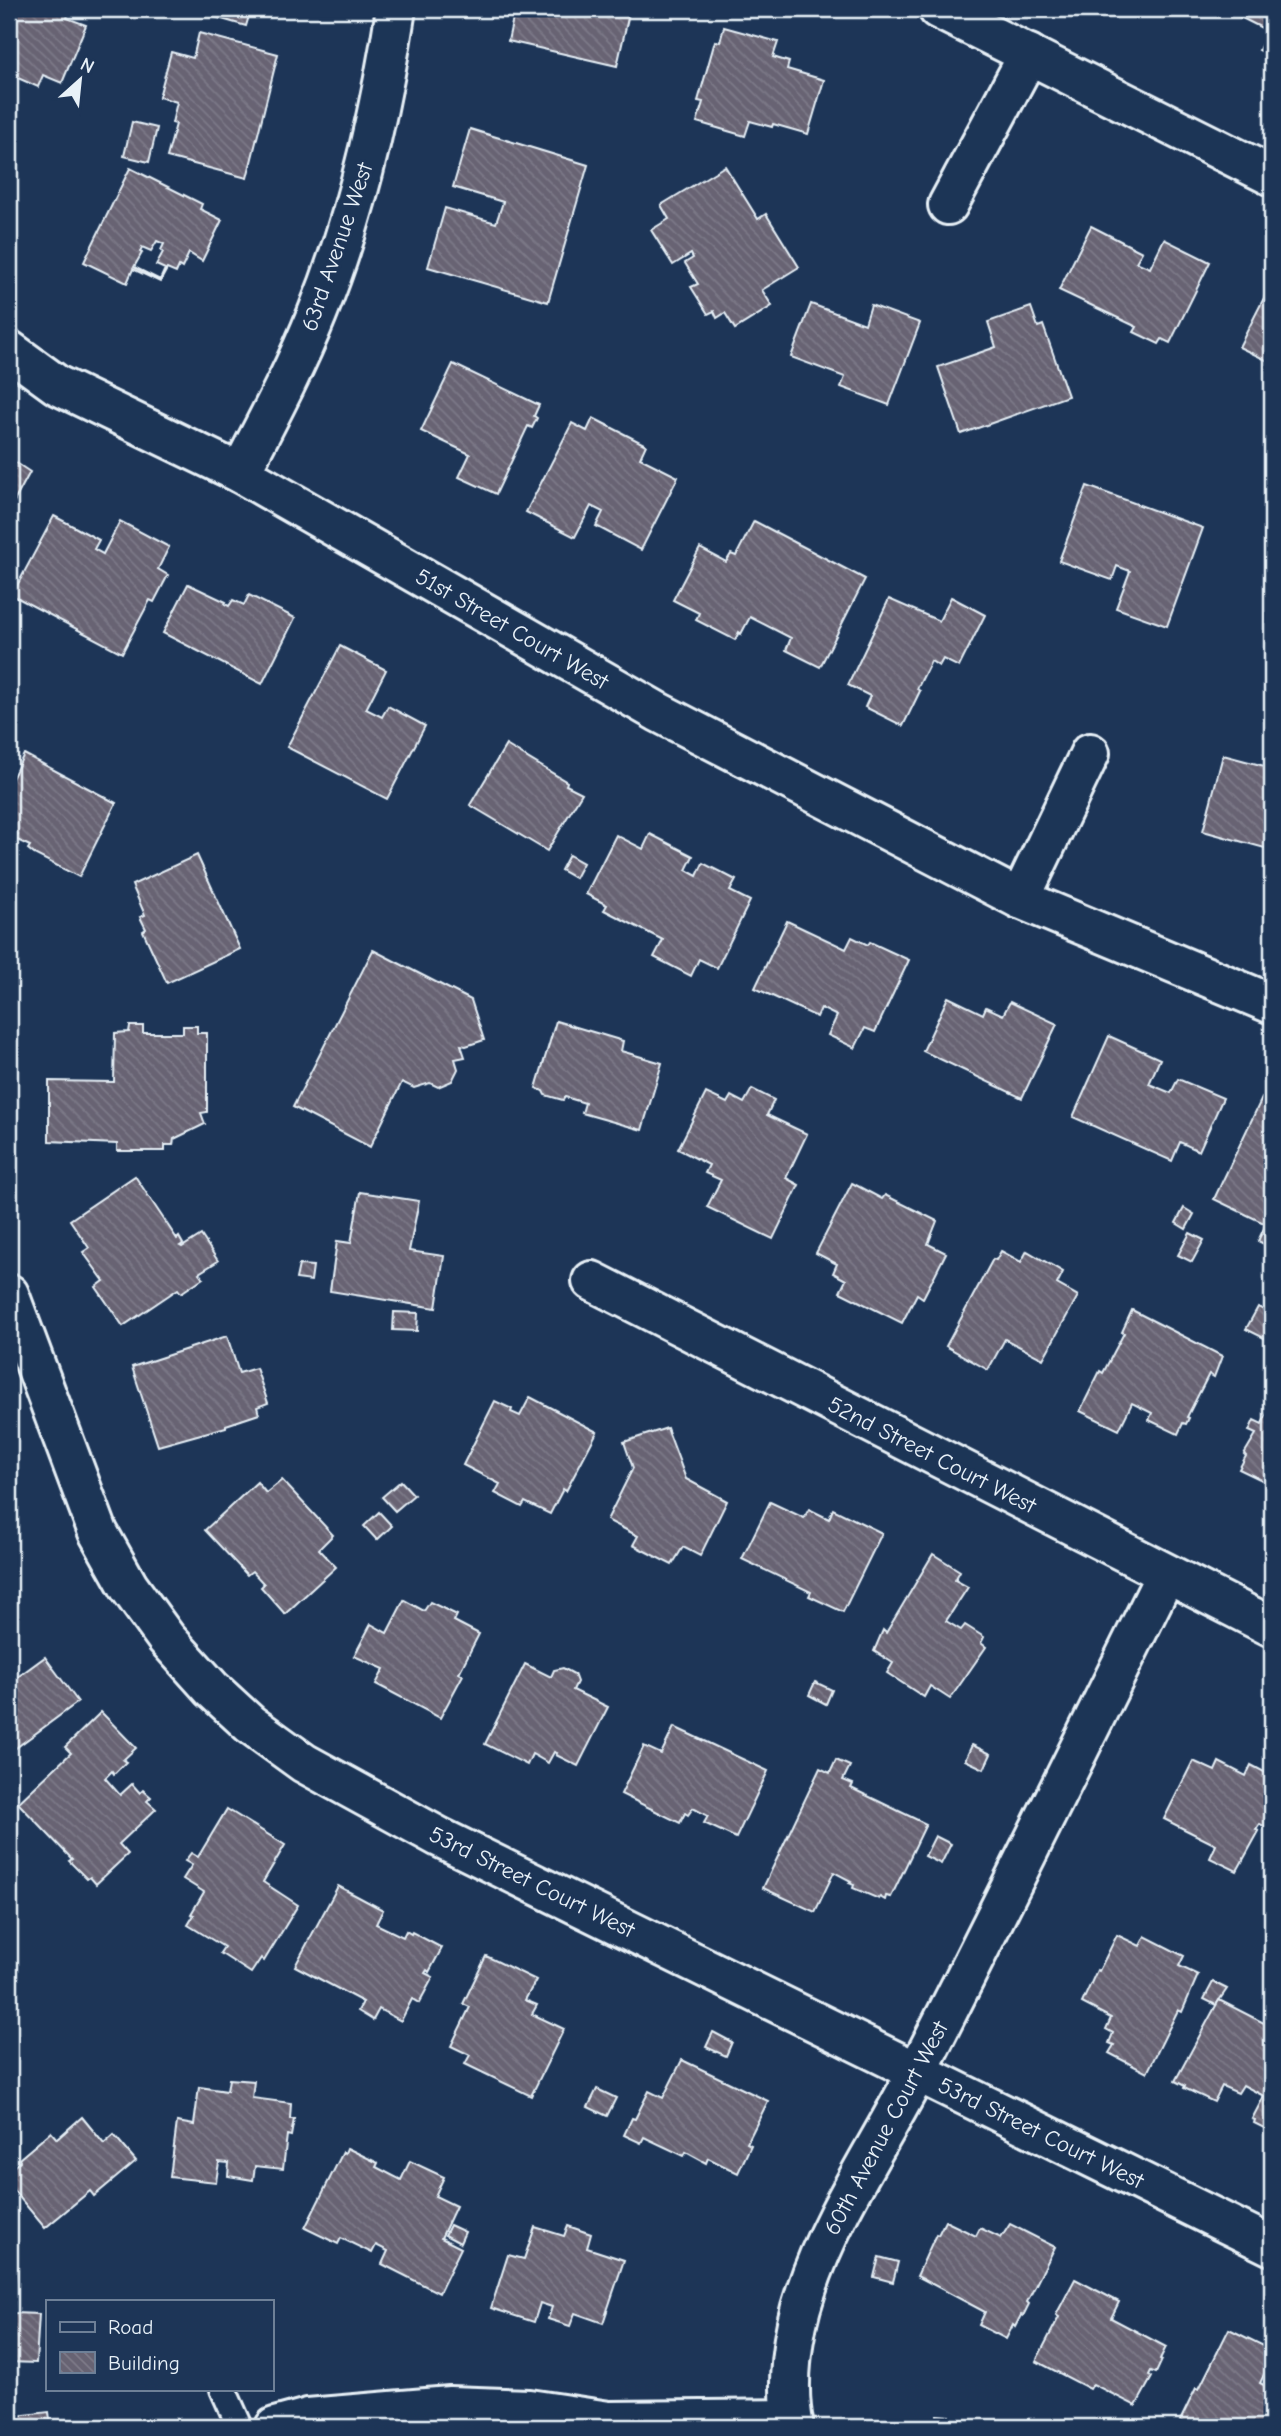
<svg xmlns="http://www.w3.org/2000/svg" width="1281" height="2436" viewBox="0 0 1281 2436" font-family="'Comic Neue',sans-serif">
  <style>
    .building { fill: url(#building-back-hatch); stroke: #e8f1f8; stroke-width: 2; fill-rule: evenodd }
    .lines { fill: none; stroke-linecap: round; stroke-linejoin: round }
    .service-casing { stroke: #e8f1f8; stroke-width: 30 }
    .minor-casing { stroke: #e8f1f8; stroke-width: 44 }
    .service { stroke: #1d3557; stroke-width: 24 }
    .minor { stroke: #1d3557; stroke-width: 38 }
    .labels { text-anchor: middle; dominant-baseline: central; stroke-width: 6; stroke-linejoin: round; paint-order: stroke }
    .street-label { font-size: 23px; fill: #e8f1f8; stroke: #1d3557 }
  </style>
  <defs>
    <pattern id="building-back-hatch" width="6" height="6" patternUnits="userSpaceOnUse" patternTransform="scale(1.75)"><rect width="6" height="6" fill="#676373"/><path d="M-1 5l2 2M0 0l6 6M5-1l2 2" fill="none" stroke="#7d7a88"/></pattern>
  </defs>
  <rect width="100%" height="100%" fill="#1d3557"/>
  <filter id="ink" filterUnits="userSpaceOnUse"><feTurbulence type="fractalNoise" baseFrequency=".0143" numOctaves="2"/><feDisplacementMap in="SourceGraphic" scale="14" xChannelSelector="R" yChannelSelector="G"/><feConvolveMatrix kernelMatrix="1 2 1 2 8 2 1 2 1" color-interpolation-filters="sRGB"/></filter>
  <g filter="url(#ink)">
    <!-- building -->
    <g class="building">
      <polygon points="9,9 52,9 68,15 67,18 86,25 62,83 43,75 38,87 9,74"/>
      <polygon points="210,9 251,9 246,26 208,15"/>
      <polygon points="515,9 630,9 617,66 508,41"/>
      <polygon points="1224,9 1272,9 1272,56 1259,50 1268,31"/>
      <polygon points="724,27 778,42 773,57 789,62 787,69 824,80 808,134 773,124 772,127 750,121 745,136 697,122 703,102 698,101 715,41 720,42"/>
      <polygon points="199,33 278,54 247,178 167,157 176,124 172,123 177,102 159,97 171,52 193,58"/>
      <polygon points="132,122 157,128 149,162 124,156"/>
      <polygon points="470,129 588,165 548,302 428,267 445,208 496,223 503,202 453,187"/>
      <polygon points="725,166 758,219 766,214 799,267 762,290 772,306 735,329 725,313 717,318 714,311 708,314 691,287 698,284 685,263 693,258 691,254 673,265 651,230 669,219 661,205"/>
      <path d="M 130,168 L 202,204 L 200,209 L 222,220 L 202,261 L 189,253 L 182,268 L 179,266 L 176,273 L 167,269 L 160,282 L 133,269 L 127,283 L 84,262 ZM 157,241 L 164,244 L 161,250 L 163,252 L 156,265 L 165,269 L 160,280 L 134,267 L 142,253 L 140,252 L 142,247 L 151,251 Z"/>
      <polygon points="1091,226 1142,252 1136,262 1150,268 1164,239 1210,262 1170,343 1162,339 1159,344 1134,332 1137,327 1059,290"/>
      <polygon points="1266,294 1272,297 1272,363 1239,347"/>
      <polygon points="811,304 865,324 871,305 920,323 889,405 841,387 845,377 791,357"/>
      <polygon points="1031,307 1038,327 1043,325 1068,396 961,434 938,367 996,347 988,322"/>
      <polygon points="453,364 539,405 534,416 537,418 532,428 528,426 496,494 459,477 470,454 421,431"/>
      <polygon points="593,418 646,445 640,458 678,477 641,550 596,526 603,512 591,506 575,537 526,512 572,423 587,431"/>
      <polygon points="9,458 30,472 9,511"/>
      <polygon points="1087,486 1203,528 1167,626 1116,608 1130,571 1117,566 1112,580 1059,561"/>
      <polygon points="54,516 99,540 94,549 103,554 120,521 169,547 158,569 168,575 154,602 150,600 122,653 12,595"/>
      <polygon points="754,521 865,579 820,667 786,650 791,638 750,617 741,634 739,632 735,640 696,620 699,613 673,600 700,548 726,562 731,554 736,556"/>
      <polygon points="188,584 226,602 225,604 229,606 233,600 244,605 249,595 295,618 262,684 163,633"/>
      <polygon points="951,597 985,615 959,667 943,659 939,666 931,661 917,689 920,691 903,726 865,707 870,696 848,685 889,599 939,621"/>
      <polygon points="340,646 386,670 366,709 382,717 388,706 425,726 387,799 287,747"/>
      <polygon points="506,745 567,782 566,785 582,793 547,851 470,805"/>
      <polygon points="24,754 116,803 79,877 34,854 28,849 30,846 15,839 18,834 9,829 9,785"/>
      <polygon points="1223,755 1272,768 1272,850 1203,831"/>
      <polygon points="650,834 693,856 686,870 697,876 703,863 736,880 730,891 750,901 717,968 699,959 691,976 654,957 663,940 604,910 607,905 586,894 616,835 643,849"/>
      <polygon points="197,855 240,949 167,983 143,931 146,929 140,917 145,915 132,885"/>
      <polygon points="569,855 583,863 575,878 561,870"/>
      <polygon points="787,921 846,949 852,937 868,945 870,942 909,960 875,1032 865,1028 855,1048 828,1035 837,1016 821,1008 817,1017 755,988"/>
      <polygon points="373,950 471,1000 484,1040 466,1046 461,1045 465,1057 455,1059 458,1069 452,1081 438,1087 430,1083 414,1088 402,1082 370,1147 293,1107"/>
      <polygon points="948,997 983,1014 986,1007 1003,1015 1010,1002 1057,1024 1022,1098 923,1051"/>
      <polygon points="556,1021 623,1041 621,1051 662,1063 642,1130 582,1113 585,1103 565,1097 563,1100 545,1095 543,1091 536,1088"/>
      <polygon points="130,1026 143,1026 143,1033 183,1033 183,1026 197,1026 197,1033 207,1033 207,1112 201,1113 205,1124 174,1139 173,1145 165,1145 165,1151 117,1151 117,1144 49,1141 49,1081 114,1082 115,1033 129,1032"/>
      <polygon points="1109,1036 1160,1059 1149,1084 1171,1093 1178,1079 1223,1098 1199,1151 1180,1142 1172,1161 1073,1117"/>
      <polygon points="752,1089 774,1100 767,1115 807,1134 786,1178 799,1185 773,1239 707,1207 721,1180 705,1173 709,1165 678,1149 706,1093 727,1103 731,1096 744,1103"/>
      <polygon points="1262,1098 1272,1103 1272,1248 1258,1241 1266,1224 1214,1199"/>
      <polygon points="135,1176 177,1239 179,1237 183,1244 180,1246 182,1247 201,1235 218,1261 199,1273 203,1278 181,1293 178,1289 123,1326 96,1287 104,1281 83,1252 89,1248 70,1220"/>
      <polygon points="852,1183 882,1199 885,1195 937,1221 928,1244 946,1253 923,1298 917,1294 902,1323 840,1292 846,1280 833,1273 837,1264 816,1253"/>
      <polygon points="360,1192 419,1201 409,1251 444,1256 436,1308 330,1291 337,1241 351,1243"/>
      <polygon points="1184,1208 1194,1214 1186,1229 1176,1223"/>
      <polygon points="1190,1233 1204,1240 1192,1262 1178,1255"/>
      <polygon points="1001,1251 1021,1262 1027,1251 1063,1272 1057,1284 1078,1296 1043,1359 1005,1339 988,1370 946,1346 993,1259 996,1260"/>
      <polygon points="299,1265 313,1266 311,1281 296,1279"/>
      <polygon points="1258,1307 1272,1314 1272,1331 1268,1340 1246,1329"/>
      <polygon points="1132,1310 1222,1356 1214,1377 1209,1374 1187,1417 1189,1418 1186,1424 1183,1423 1178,1434 1149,1420 1152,1413 1132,1403 1119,1430 1080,1411 1100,1371 1103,1373 1124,1333 1122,1332"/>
      <polygon points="394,1312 418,1313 417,1331 393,1330"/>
      <polygon points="227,1336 239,1373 256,1368 268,1403 257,1407 259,1414 226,1425 226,1427 158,1446 132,1367"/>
      <polygon points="530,1397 597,1432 566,1491 563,1489 550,1514 525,1502 522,1507 495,1493 500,1484 463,1465 495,1401 512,1409 511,1412 520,1416"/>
      <polygon points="1272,1403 1272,1485 1239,1469 1246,1456 1244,1454 1256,1434 1249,1431 1254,1420 1262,1424"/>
      <polygon points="667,1428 686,1479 727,1501 700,1556 683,1547 672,1565 633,1545 638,1536 607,1520 633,1468 624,1442"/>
      <polygon points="282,1480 333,1535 319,1549 336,1567 285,1614 261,1587 264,1584 252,1571 247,1575 205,1530 257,1482 266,1493"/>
      <polygon points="401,1481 414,1495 395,1511 382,1497"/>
      <polygon points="770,1502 804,1518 809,1509 829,1519 833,1509 882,1533 843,1612 809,1596 811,1592 742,1559"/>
      <polygon points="379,1512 392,1526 377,1540 364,1526"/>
      <polygon points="933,1554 960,1571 955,1580 968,1587 946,1621 961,1630 965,1625 984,1637 981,1643 986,1647 950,1699 930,1686 924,1697 887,1673 893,1663 874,1651 883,1630 886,1633"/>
      <polygon points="404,1600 424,1611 430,1602 457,1615 454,1621 479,1634 459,1673 463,1675 440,1718 376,1684 384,1669 354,1656 371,1624 387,1633"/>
      <polygon points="45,1657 78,1702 9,1753 9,1676 12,1681"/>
      <polygon points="525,1664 551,1677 554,1670 563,1668 574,1674 577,1682 573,1690 608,1707 578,1766 556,1755 557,1753 554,1752 548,1763 532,1754 527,1765 485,1744"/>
      <polygon points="815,1682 832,1690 826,1704 809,1695"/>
      <polygon points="101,1712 136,1748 123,1760 126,1762 114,1774 112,1771 105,1778 120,1795 132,1784 140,1793 143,1790 151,1797 147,1801 156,1809 119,1844 128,1854 96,1884 90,1877 87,1879 69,1861 72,1859 18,1803 71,1753 65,1747"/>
      <polygon points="674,1727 768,1771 736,1838 704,1823 708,1816 693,1808 688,1815 685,1813 680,1823 621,1794 644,1746 661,1754"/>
      <polygon points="972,1745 991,1754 984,1769 965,1760"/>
      <polygon points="836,1760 850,1766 843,1780 853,1784 851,1788 926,1824 891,1897 886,1896 885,1900 880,1897 879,1899 853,1888 854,1885 849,1883 851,1881 834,1872 815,1912 763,1888 820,1768 830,1773"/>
      <polygon points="1193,1761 1215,1771 1219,1762 1246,1776 1251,1765 1272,1776 1272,1830 1260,1824 1256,1830 1259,1831 1237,1871 1210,1858 1216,1845 1164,1819"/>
      <polygon points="227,1809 285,1845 263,1882 298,1905 264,1961 261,1958 251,1973 220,1953 224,1947 188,1925 194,1915 191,1914 204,1892 183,1879 192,1865 185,1861 191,1853 198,1857"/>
      <polygon points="935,1836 951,1844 941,1864 925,1856"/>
      <polygon points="338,1886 383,1910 376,1924 403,1937 406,1931 411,1934 412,1932 442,1948 429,1972 427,1970 425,1973 433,1977 419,2003 412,1999 401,2021 379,2009 373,2020 358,2011 363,2002 295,1966"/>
      <polygon points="1117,1935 1140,1946 1145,1936 1184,1956 1179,1966 1198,1975 1182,2012 1178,2010 1147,2073 1109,2053 1114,2045 1109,2043 1113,2033 1106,2029 1111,2018 1082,2003 1097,1970 1099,1971"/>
      <polygon points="486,1956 536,1980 525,2000 537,2005 532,2014 564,2029 531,2096 465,2064 470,2055 451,2046 470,2007 463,2004"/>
      <polygon points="1213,1982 1227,1989 1216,2005 1204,1999"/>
      <polygon points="1219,2000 1272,2027 1272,2132 1254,2123 1255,2120 1252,2119 1264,2096 1243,2085 1238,2093 1222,2086 1214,2102 1184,2088 1185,2086 1175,2081"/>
      <polygon points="713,2032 732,2042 726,2056 706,2047"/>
      <polygon points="682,2060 768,2101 747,2143 751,2145 738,2173 708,2158 706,2163 686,2152 684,2156 644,2137 641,2143 624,2135 632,2118 635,2119 649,2091 663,2098"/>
      <polygon points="229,2079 254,2081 252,2098 291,2103 290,2119 294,2119 291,2136 287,2135 283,2169 255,2166 253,2180 228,2176 229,2163 219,2162 216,2182 170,2177 177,2122 194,2125 199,2087 227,2091"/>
      <polygon points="597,2089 616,2098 607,2116 588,2107"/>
      <polygon points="82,2117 104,2144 114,2135 136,2161 94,2196 90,2191 45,2228 9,2185 9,2171 20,2161 19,2159 51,2132 57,2139"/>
      <polygon points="347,2148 378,2163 376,2167 401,2180 410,2161 444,2177 435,2196 456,2206 441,2238 461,2248 439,2293 382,2264 388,2251 376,2245 372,2253 341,2238 338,2244 305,2228 343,2152 345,2153"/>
      <polygon points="945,2221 976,2236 980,2228 1001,2238 1010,2224 1055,2247 1027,2302 1029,2304 1023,2316 1021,2315 1015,2327 1013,2325 1006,2339 979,2325 985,2312 917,2276 936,2234 938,2235"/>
      <polygon points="450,2225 465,2232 460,2243 445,2235"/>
      <polygon points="568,2226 591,2234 587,2248 624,2260 603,2323 575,2313 570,2326 548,2319 552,2307 540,2303 534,2322 491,2308 508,2255 524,2259 535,2227 564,2236"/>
      <polygon points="879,2257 898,2262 893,2282 874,2277"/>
      <polygon points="9,2268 16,2268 13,2313 39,2314 36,2363 9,2362"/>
      <polygon points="1075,2279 1119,2302 1111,2318 1166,2347 1160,2359 1162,2360 1156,2373 1151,2371 1149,2375 1152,2377 1136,2406 1093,2384 1090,2389 1036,2361 1059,2317 1056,2315"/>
      <polygon points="1229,2329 1272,2350 1272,2358 1260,2383 1272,2389 1272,2427 1181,2427 1183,2422 1180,2421 1196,2388 1199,2389"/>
      <polygon points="49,2412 51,2427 9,2427 9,2423 16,2423 15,2416"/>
      <polygon points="937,2415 949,2416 949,2424 985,2425 985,2427 937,2427"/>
    </g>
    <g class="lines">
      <!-- service casing -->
      <g class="service-casing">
        <polyline id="service" points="223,2389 240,2427"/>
      </g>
      <!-- minor casing -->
      <g class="minor-casing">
        <g id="minor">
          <polyline points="938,9 1272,176"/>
          <polyline points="948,205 1029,54"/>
          <polyline points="9,350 57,385 240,473 658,712 1020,899 1272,1004"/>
          <path d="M 240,473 C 267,421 295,369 317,314 C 357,216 380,113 396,9"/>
          <polyline points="1020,899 1090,753"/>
          <polyline points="592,1281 1272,1627"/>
          <polyline points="9,1294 98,1532 129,1587 166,1638 212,1689 250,1724 304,1763 439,1837 1272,2246"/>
          <polyline points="275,2427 308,2418 450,2406 529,2409 609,2421 792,2419"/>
          <path d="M 794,2427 C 785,2385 792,2332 806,2291 C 830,2216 882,2141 918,2070 C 1002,1906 1084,1739 1166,1574"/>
        </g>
      </g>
      <!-- service -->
      <use href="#service" class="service"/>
      <!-- minor -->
      <use href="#minor" class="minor"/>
    </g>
  </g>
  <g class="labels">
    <!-- street labels -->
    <g class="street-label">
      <text transform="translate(337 247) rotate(-71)">63rd Avenue West</text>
      <text transform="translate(512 629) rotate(30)">51st Street Court West</text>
      <text transform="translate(932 1455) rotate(27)">52nd Street Court West</text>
      <text transform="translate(532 1882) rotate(26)">53rd Street Court West</text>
      <text transform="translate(886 2128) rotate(-62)">60th Avenue Court West</text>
      <text transform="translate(1041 2133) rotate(26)">53rd Street Court West</text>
    </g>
  </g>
  <!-- margin -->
  <rect width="1281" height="2436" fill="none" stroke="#1d3557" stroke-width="35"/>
  <rect x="18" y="18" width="1246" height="2401" fill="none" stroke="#e8f1f8" stroke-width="2.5" filter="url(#ink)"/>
  <!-- legend -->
  <rect x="46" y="2300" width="228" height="91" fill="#1d3557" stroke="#6e8097" stroke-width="2"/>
  <rect x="60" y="2322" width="35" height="10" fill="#1d3557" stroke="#6e8097" stroke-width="2"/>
  <text x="108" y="2334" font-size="21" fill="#e8f1f8">Road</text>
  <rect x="60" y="2352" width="35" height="21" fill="url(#building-back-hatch)" stroke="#6e8097" stroke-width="2"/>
  <text x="108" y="2370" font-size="21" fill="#e8f1f8">Building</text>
  <!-- north arrow -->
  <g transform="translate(80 80) rotate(27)" stroke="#1d3557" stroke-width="5" paint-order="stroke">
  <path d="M0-5L12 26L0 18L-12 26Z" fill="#e8f1f8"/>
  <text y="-10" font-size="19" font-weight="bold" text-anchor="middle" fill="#e8f1f8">N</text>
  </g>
</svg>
